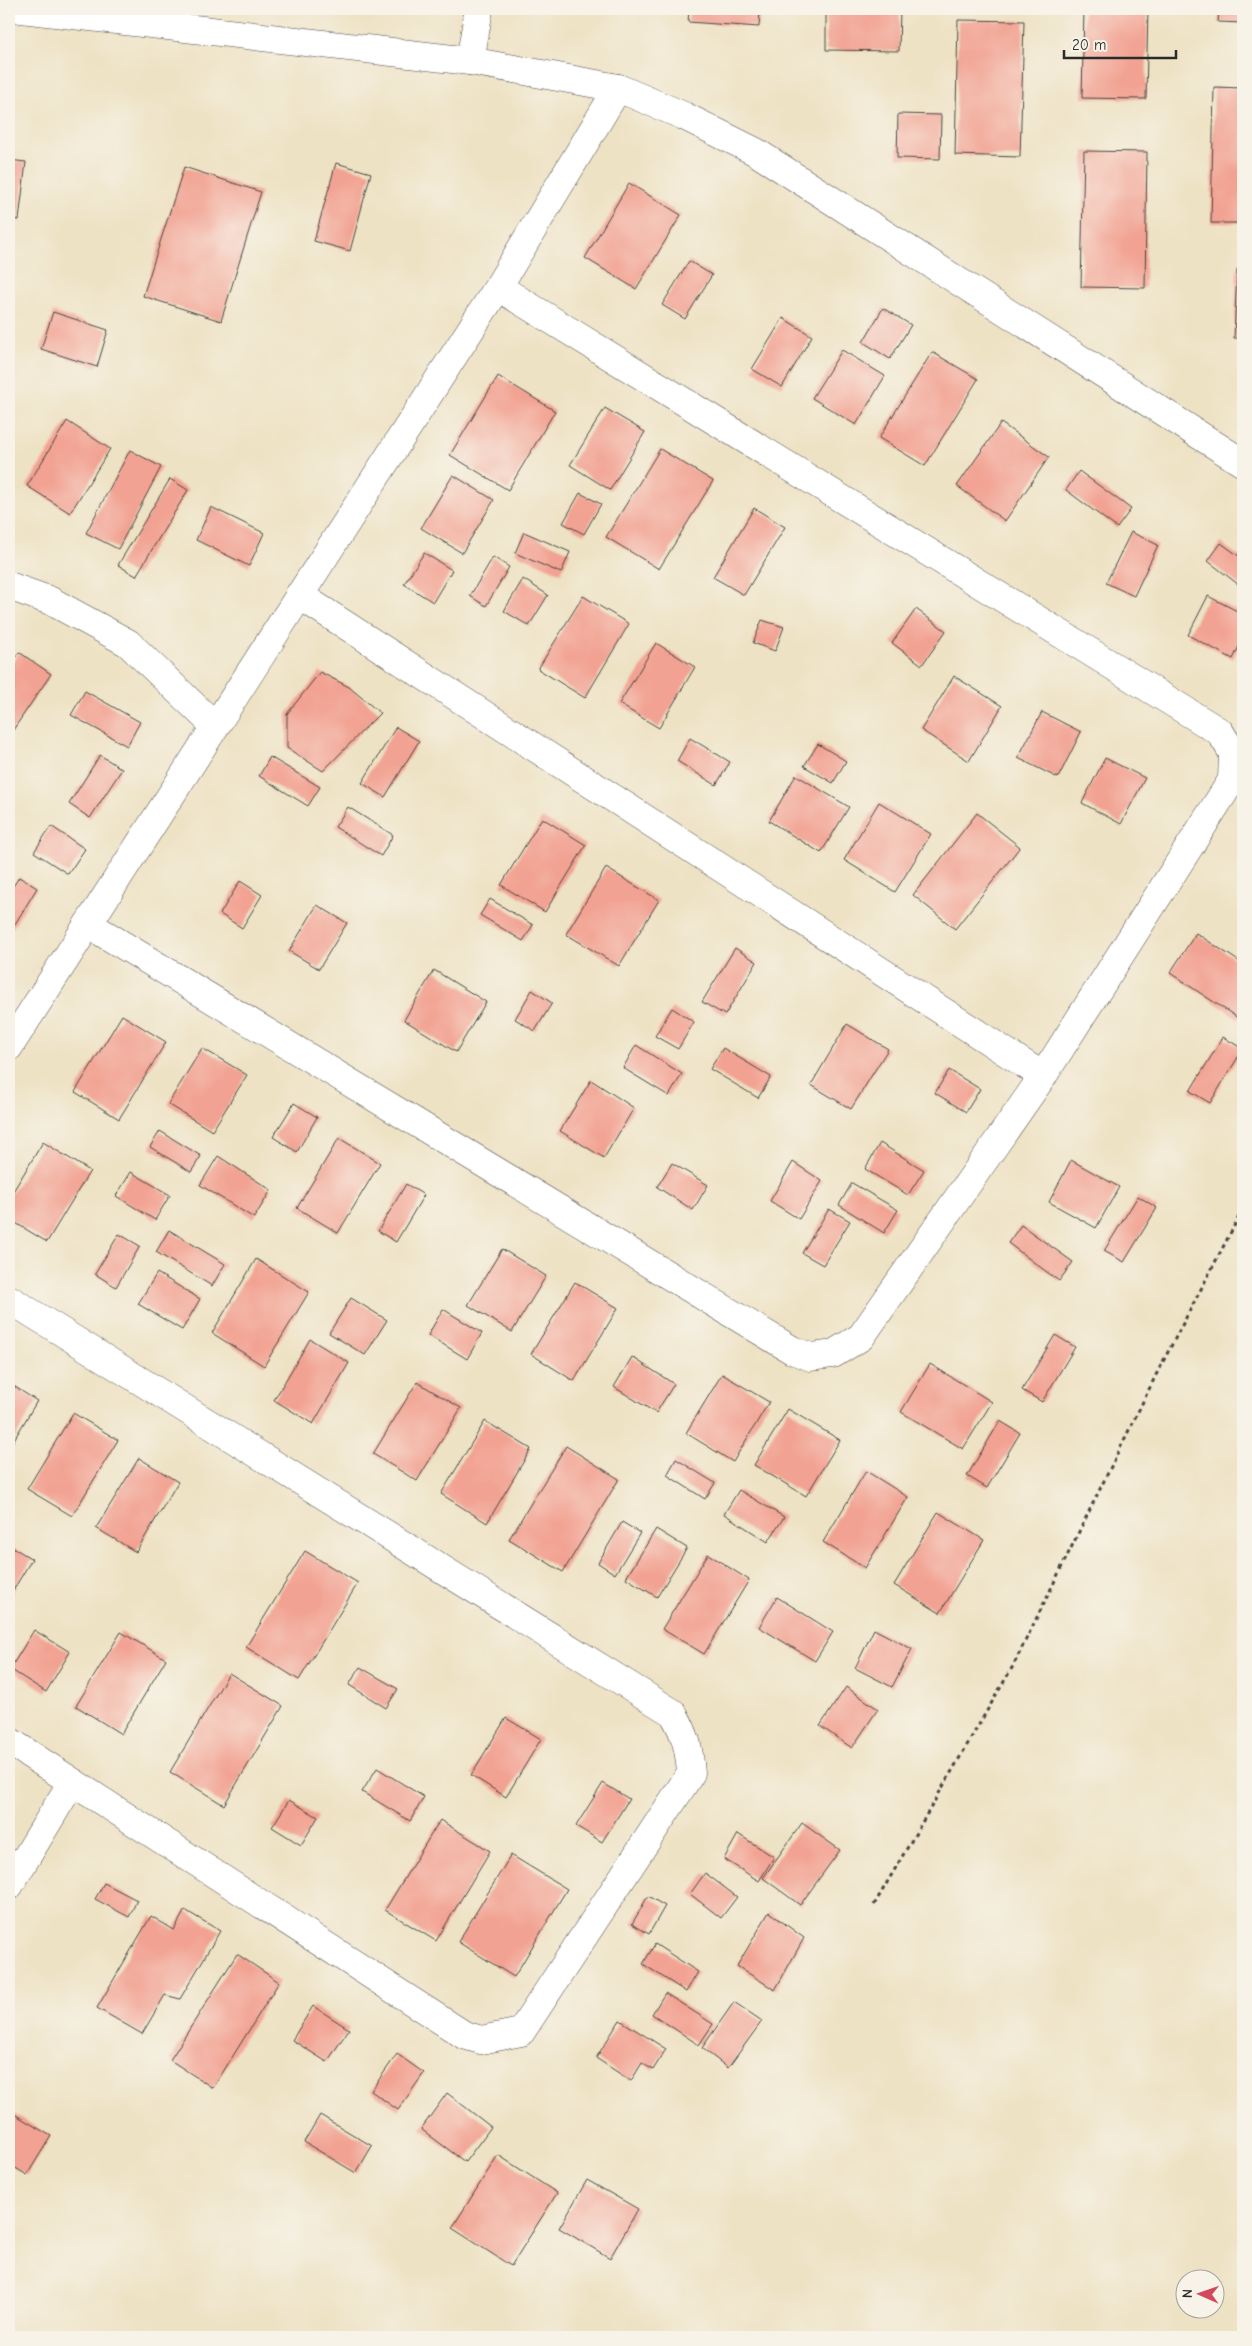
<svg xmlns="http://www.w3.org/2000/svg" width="1252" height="2346" viewBox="0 0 1252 2346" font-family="'Comic Neue',sans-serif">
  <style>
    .building { fill: #f2a292 }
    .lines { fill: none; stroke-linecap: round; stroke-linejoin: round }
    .minor-casing { stroke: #484642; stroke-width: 29 }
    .path { stroke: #484642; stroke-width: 3; stroke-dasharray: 4 4; stroke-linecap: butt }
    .minor { stroke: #fff; stroke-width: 28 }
  </style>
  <rect width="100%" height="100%" fill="#f7f3e8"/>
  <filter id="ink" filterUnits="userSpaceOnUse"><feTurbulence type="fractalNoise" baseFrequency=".02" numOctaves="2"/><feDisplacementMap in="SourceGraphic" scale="10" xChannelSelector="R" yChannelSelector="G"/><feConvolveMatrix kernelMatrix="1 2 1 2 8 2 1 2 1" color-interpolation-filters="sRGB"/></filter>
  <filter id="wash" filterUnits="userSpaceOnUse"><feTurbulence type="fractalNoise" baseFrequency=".0096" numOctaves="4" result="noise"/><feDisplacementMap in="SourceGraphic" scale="20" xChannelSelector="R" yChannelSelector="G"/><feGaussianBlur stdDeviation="1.12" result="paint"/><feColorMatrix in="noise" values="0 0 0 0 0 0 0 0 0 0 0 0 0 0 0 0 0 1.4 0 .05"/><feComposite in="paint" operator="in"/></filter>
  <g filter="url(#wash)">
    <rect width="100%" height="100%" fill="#eee2c4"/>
    <g id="blocks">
      <!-- building -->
      <g class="building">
        <polygon points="689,9 760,9 759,27 688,22"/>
        <polygon points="826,9 900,9 899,51 826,50"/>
        <polygon points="1084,9 1148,9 1146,99 1082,98"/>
        <polygon points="1219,9 1243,9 1243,23 1218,22"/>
        <polygon points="958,20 1024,21 1020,157 955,155"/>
        <polygon points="1214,87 1243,88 1243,223 1211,223"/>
        <polygon points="898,114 941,115 940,159 897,158"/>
        <polygon points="1084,151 1147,152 1145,288 1081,287"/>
        <polygon points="9,160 26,162 19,220 9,219"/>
        <polygon points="336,163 371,173 350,251 314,241"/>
        <polygon points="184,167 261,192 221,321 143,296"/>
        <polygon points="629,183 681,215 636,289 585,258"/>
        <polygon points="689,261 712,275 685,319 662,305"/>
        <polygon points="1237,269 1243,269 1243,338 1234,338"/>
        <polygon points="883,308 911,325 890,359 863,342"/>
        <polygon points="53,312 108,330 97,367 41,349"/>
        <polygon points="783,318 812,336 782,387 752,369"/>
        <polygon points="842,350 885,376 856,425 812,398"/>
        <polygon points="932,352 978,379 925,466 879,438"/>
        <polygon points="498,376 555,411 508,490 450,455"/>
        <polygon points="605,408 645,432 610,490 570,465"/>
        <polygon points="67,421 110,449 70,513 27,486"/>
        <polygon points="1001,423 1049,457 1005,521 957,486"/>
        <polygon points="660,449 713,481 659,569 606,537"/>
        <polygon points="130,450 161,467 118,549 86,533"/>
        <polygon points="1079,471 1131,509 1117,528 1066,490"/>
        <polygon points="453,475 494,500 462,553 421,528"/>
        <polygon points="170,479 188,490 136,576 118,565"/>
        <polygon points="580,493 601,504 584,534 563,523"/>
        <polygon points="211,507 264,533 249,566 196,540"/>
        <polygon points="754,508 785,527 744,595 713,577"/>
        <polygon points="524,532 570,552 561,573 515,553"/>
        <polygon points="1131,532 1158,545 1134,596 1106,583"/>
        <polygon points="1221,543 1243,559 1243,588 1208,561"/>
        <polygon points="424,553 452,570 433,602 404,584"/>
        <polygon points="493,557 509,567 486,606 470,596"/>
        <polygon points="523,579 548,595 529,626 504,611"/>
        <polygon points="583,596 629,624 585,698 538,669"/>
        <polygon points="1208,596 1243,614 1243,638 1233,659 1188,635"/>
        <polygon points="916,609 946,631 922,665 892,643"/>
        <polygon points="762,620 784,627 775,651 753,643"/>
        <polygon points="656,643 695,667 659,728 619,704"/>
        <polygon points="19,652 51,674 11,733 9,732 9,667"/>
        <polygon points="320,672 349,687 380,713 323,771 287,748 287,714"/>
        <polygon points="954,676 1002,706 969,761 921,730"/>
        <polygon points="85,691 140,722 127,746 71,715"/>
        <polygon points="1042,712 1081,732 1058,778 1018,758"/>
        <polygon points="396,727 419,741 385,797 362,783"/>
        <polygon points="690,738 730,762 716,785 677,761"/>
        <polygon points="818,744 846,761 833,783 804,766"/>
        <polygon points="100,755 122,769 90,818 69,804"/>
        <polygon points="270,757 320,787 308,806 259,776"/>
        <polygon points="1105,758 1145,778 1121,824 1082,803"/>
        <polygon points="796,775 849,807 821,853 769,821"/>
        <polygon points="879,802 931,834 895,892 844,860"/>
        <polygon points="348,807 393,835 381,856 335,827"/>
        <polygon points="977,813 1020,847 955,929 913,895"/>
        <polygon points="542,818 586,845 545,912 501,885"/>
        <polygon points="51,826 85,849 68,874 34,852"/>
        <polygon points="606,868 659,900 619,966 566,934"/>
        <polygon points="19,877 37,888 12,929 9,927 9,893"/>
        <polygon points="240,881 262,895 242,928 220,914"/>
        <polygon points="490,899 533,925 523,941 480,915"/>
        <polygon points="317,905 347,923 319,969 289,951"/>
        <polygon points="1196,933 1243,964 1243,1010 1238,1018 1170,973"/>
        <polygon points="735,948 757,962 725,1015 702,1002"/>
        <polygon points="434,970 486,1002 456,1052 404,1020"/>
        <polygon points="532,990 552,1003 535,1031 515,1019"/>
        <polygon points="672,1008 694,1022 678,1049 655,1036"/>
        <polygon points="122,1015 166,1042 119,1119 75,1092"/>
        <polygon points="847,1024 888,1049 851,1109 811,1085"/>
        <polygon points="1223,1037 1243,1049 1210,1103 1190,1091"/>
        <polygon points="636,1045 682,1074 669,1096 623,1068"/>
        <polygon points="202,1048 247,1075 212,1131 168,1104"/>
        <polygon points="723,1048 771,1077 758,1098 710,1069"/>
        <polygon points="949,1070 980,1089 966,1112 935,1093"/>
        <polygon points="591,1080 634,1108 604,1158 560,1131"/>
        <polygon points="294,1103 317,1117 297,1152 273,1137"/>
        <polygon points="160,1131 201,1156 191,1172 150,1147"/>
        <polygon points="339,1138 380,1163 338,1233 297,1208"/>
        <polygon points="43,1142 90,1171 47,1242 9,1219 9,1198"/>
        <polygon points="880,1143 924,1170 908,1195 865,1169"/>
        <polygon points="218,1156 271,1190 254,1218 200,1185"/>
        <polygon points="1071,1160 1119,1187 1096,1228 1049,1202"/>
        <polygon points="793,1162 822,1181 799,1219 770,1201"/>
        <polygon points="672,1163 708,1185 693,1210 657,1187"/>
        <polygon points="131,1172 170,1195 155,1220 116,1196"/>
        <polygon points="852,1183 898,1210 884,1233 839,1205"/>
        <polygon points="406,1184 424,1195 396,1242 378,1231"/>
        <polygon points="1138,1196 1157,1208 1124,1262 1104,1251"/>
        <polygon points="829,1209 850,1221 823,1265 802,1253"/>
        <polygon points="1021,1225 1073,1262 1059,1281 1008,1243"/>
        <polygon points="169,1230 225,1264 212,1286 156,1252"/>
        <polygon points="119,1234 140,1246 116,1287 95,1274"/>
        <polygon points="502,1249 546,1276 512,1332 468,1305"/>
        <polygon points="256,1259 309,1292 264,1366 212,1333"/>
        <polygon points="157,1273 200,1299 182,1330 138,1304"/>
        <polygon points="575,1282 618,1308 574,1381 531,1354"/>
        <polygon points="351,1298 387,1320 365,1355 329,1333"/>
        <polygon points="443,1309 482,1333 467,1359 428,1335"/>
        <polygon points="1055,1335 1075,1347 1042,1402 1022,1390"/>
        <polygon points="310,1339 349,1363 313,1424 274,1400"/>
        <polygon points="632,1357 674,1384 656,1413 614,1387"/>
        <polygon points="930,1364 992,1402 963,1449 901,1412"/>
        <polygon points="722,1374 769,1402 733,1462 686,1433"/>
        <polygon points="417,1382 461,1408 417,1481 373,1454"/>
        <polygon points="9,1383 37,1401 9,1448"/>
        <polygon points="788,1409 840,1440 806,1496 754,1465"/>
        <polygon points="73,1413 118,1440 72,1516 27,1489"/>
        <polygon points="485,1421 531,1449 487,1523 441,1494"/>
        <polygon points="1000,1421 1020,1433 987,1488 967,1476"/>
        <polygon points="566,1446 619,1479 563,1572 509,1539"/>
        <polygon points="139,1458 178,1482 136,1552 96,1528"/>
        <polygon points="676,1459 715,1483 705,1499 667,1475"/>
        <polygon points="866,1471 908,1497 865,1568 823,1542"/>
        <polygon points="739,1490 784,1517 768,1542 724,1514"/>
        <polygon points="938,1512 984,1540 940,1613 894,1585"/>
        <polygon points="622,1522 640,1533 615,1574 598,1563"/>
        <polygon points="656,1529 687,1548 657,1597 626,1578"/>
        <polygon points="9,1545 32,1559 9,1597"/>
        <polygon points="305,1551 358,1583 299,1680 246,1647"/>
        <polygon points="708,1554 749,1580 704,1654 662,1629"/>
        <polygon points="777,1597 833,1632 815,1661 759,1627"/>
        <polygon points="874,1629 912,1649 892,1687 855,1668"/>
        <polygon points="34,1630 70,1652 46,1692 10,1669"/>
        <polygon points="121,1632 166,1659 121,1734 76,1706"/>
        <polygon points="360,1667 398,1689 386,1708 349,1685"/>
        <polygon points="229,1673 283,1706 224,1805 170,1772"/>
        <polygon points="846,1687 878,1709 852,1748 820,1726"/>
        <polygon points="506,1718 541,1739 506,1797 471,1775"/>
        <polygon points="377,1768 424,1797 410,1821 362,1792"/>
        <polygon points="603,1783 629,1799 602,1842 576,1826"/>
        <polygon points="289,1800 318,1817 301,1845 272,1827"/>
        <polygon points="440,1820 490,1851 436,1941 385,1910"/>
        <polygon points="802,1823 840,1850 800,1905 763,1878"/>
        <polygon points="738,1834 774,1857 759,1881 724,1859"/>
        <polygon points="511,1855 567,1889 514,1977 458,1942"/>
        <polygon points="705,1873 737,1897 721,1918 690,1894"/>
        <polygon points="104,1883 137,1900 129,1917 95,1899"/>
        <polygon points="648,1896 665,1906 649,1934 632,1924"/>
        <polygon points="185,1910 220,1931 180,1999 165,1995 142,2034 97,2008 151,1916 174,1930"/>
        <polygon points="769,1912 804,1938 775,1990 737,1966"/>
        <polygon points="655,1944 698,1972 686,1992 643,1964"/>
        <polygon points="237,1954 279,1982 213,2088 170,2060"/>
        <polygon points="665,1993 713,2024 699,2045 652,2014"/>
        <polygon points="734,2002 762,2021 728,2068 702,2048"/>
        <polygon points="313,2006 349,2029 327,2062 292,2040"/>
        <polygon points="620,2020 666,2049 653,2070 642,2063 631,2081 596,2058"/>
        <polygon points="397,2054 424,2073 398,2110 371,2091"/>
        <polygon points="447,2093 491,2127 465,2162 421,2129"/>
        <polygon points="9,2111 51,2136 27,2175 9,2164"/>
        <polygon points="320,2115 372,2146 356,2173 304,2142"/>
        <polygon points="498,2155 557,2193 511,2266 452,2228"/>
        <polygon points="587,2180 638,2209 610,2258 559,2228"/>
      </g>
    </g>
  </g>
  <g filter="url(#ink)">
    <use href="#blocks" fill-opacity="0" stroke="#484642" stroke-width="1"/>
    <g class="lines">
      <!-- minor casing -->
      <g class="minor-casing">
        <g id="minor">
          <polyline points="21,9 470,61 618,88 684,116 756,152 1243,463"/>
          <polyline points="470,61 479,9"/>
          <polyline points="9,586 51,601 128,643 215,726"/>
          <polyline points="299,595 1043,1076"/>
          <polyline points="88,924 792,1350 811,1357 833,1354 861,1337 1043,1076 1232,780 1233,753 1220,732 498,287"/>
          <polyline points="9,1047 498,287 618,88"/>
          <path d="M 9,1299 L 673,1713 C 686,1735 689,1748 691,1773 L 521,2032 L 481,2040 L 464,2035 L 9,1741"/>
          <polyline points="9,1886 72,1782"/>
        </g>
      </g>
      <!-- path -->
      <polyline class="path" points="874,1905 1013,1666 1157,1373 1243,1209"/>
      <!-- minor -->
      <use href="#minor" class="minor"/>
    </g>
  </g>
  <!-- margin -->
  <rect width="1252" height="2346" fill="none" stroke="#f7f3e8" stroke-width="30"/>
  <!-- north arrow -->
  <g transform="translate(1200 2294) rotate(272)"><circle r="24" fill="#f7f3e8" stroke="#a5a39c"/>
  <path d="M0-4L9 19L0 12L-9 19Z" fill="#d1495b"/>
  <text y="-8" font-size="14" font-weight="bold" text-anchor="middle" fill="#2b2b2b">N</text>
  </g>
  <!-- scale -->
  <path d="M1064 50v8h112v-8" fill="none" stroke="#2b2b2b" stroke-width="2.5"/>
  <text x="1072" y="50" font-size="15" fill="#2b2b2b" stroke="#f7f3e8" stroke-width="4" paint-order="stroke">20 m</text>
</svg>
